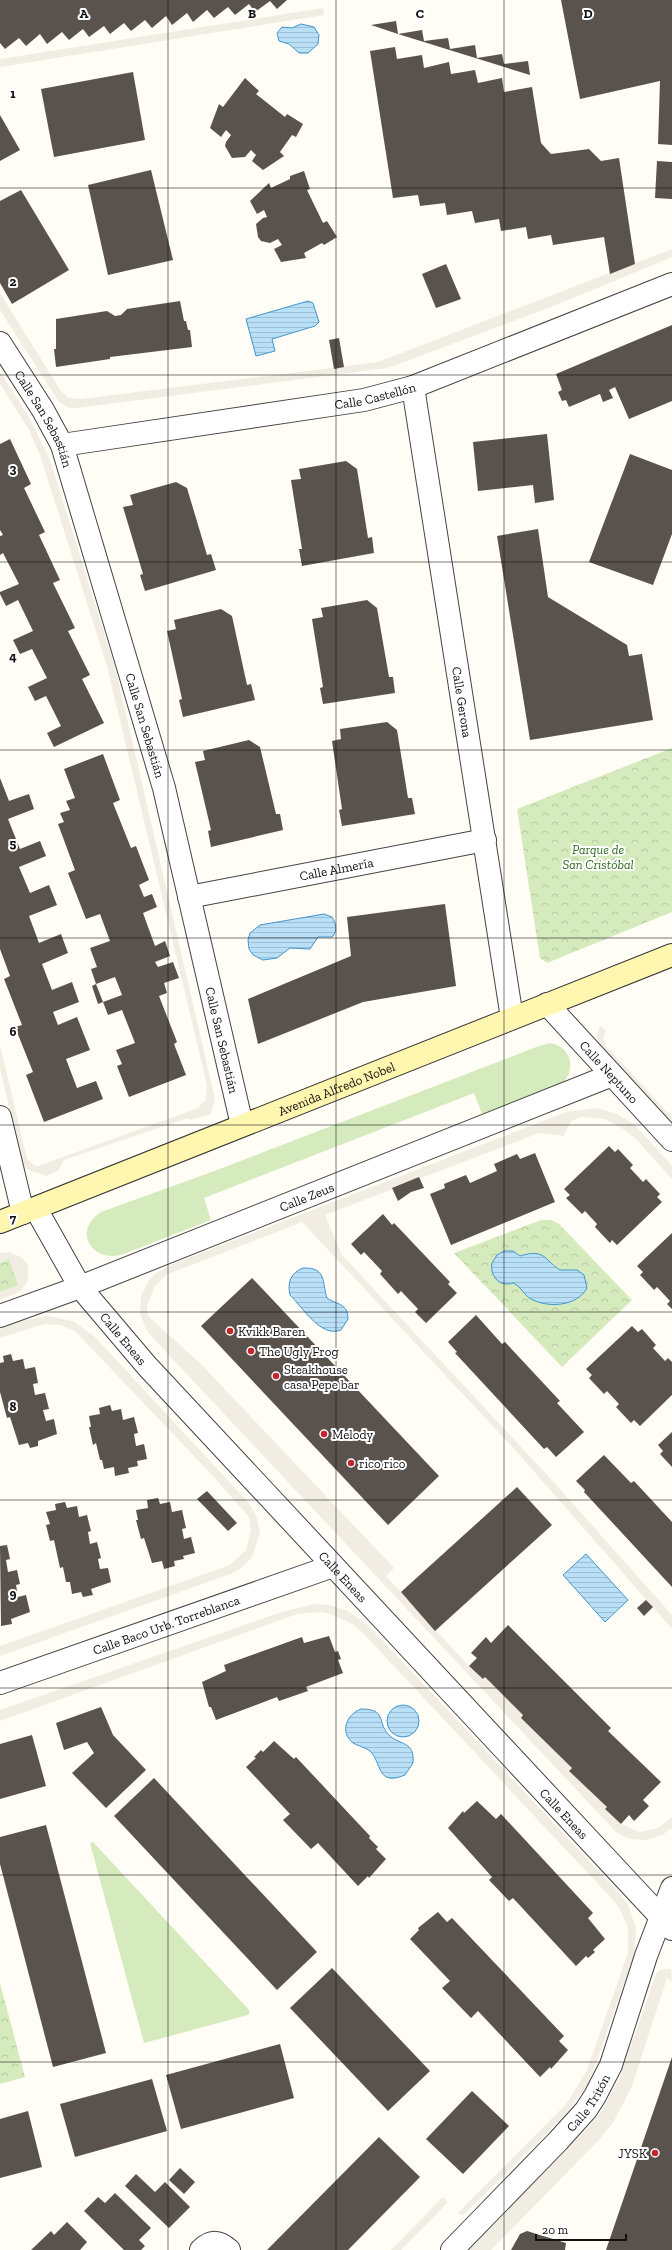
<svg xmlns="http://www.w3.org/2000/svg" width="672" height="2250" viewBox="0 0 672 2250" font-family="'Zilla Slab',serif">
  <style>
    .grass { fill: #d5ebbd }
    .park { fill: url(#park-crowns) }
    .plaza { fill: #f1ede2 }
    .water { fill: url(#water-rules); stroke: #3f96cf }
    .building { fill: #5a524d }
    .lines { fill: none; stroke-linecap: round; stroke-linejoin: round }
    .street-casing { stroke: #444; stroke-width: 24 }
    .secondary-casing { stroke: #333; stroke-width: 24 }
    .street { stroke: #fff; stroke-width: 22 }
    .secondary { stroke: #fff6b0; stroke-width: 22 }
    .grid { fill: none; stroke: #111; stroke-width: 1; stroke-opacity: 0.55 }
    .poi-dot { fill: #c4262e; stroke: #fff; stroke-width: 1.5 }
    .labels { text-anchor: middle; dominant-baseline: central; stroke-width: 4; stroke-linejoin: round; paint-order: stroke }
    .street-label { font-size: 13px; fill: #111; stroke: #fff }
    .park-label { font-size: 13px; font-style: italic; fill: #2f6b1f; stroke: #fff }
    .poi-label { font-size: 13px; fill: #111; stroke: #fff; text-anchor: start }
    .grid-label { font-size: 13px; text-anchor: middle; font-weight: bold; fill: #111; stroke: #fff; stroke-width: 4; stroke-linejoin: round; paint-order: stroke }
  </style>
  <defs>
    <pattern id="park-crowns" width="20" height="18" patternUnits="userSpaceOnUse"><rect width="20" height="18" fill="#d5ebbd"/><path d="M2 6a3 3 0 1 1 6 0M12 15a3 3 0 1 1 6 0" fill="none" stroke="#b6c8a1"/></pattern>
    <pattern id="water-rules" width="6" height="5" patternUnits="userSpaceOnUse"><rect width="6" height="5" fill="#b9e0f7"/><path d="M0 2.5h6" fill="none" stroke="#9ebfd3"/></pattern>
  </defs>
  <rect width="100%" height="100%" fill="#fffdf5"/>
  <!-- grass -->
  <g class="grass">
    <path d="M 550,1043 C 572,1047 577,1070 561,1085 L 482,1114 L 474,1093 L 204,1198 L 211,1220 L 121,1255 C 90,1262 73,1230 101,1212 L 217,1170 L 539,1046 Z"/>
    <polygon points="93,1842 250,2011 248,2015 144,2043 90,1843"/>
  </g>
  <!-- park -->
  <g class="park">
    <polygon points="672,748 672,912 547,963 540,958 517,809"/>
    <polygon points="541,1220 551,1220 559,1224 632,1300 562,1367 454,1253"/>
    <polygon points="9,1259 19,1285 0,1292 0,1263"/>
    <polygon points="0,1983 25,2077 0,2084"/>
  </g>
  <!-- plaza -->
  <g class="plaza">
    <polygon points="323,8 324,15 0,67 0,59"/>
    <polygon points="672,249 672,257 556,305 388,368 76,408 69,408 59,402 0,310 0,293 61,391 69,398 81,399 378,362"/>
    <polygon points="0,372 29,417 50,460 116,671 215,1099 211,1114 189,1120 188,1118 64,1160 58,1171 46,1176 26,1169 22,1161 0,1069 0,1045 27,1159 35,1166 38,1166 198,1108 206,1099 207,1085 107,666 40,455 29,430 0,384"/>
    <polygon points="600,1026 606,1030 603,1038 606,1046 672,1117 672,1127 598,1044 597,1035"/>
    <polygon points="597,1108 617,1114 635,1125 672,1166 672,1179 635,1138 623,1129 605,1119 581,1117 571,1121 564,1136 539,1133 325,1215 342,1255 551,1479 672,1615 672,1629 517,1452 302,1222 166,1275 155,1286 147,1306 148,1316 201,1364 394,1568 386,1576 469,1666 483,1679 485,1677 523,1715 521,1718 572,1768 569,1771 607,1807 605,1809 621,1824 639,1832 658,1828 672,1817 672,1828 662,1835 647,1840 630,1839 616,1832 151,1336 146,1329 140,1313 141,1296 149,1280 155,1274 170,1265 566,1112"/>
    <polygon points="9,1252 21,1257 26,1262 28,1267 28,1280 21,1291 0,1300 0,1292 18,1285 9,1259 0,1263 0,1253"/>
    <polygon points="48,1316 73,1321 95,1337 247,1501 256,1515 260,1532 252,1557 240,1569 233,1573 0,1656 0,1646 230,1565 246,1550 251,1530 249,1517 214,1477 75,1331 61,1325 44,1324 0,1338 0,1329 24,1320"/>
    <polygon points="314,1604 329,1605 346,1610 367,1624 621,1895 628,1905 636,1928 635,1952 589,2083 565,2115 462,2216 458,2213 567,2103 587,2070 628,1953 628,1928 620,1909 614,1901 361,1631 352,1624 331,1614 320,1612 297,1614 0,1721 0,1710 282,1612"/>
    <polygon points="671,1969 672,1982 667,1978 632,2086 614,2121 599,2140 491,2250 469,2250 591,2124 601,2112 620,2077 656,1974 660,1970"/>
    <polygon points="443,2197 448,2202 401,2250 391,2250"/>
  </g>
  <!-- water -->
  <g class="water">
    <polygon points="301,24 314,27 319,35 318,44 308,53 299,53 289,44 279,41 277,33 282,27 292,28"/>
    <polygon points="308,301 313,303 319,322 315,326 272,339 275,351 256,356 246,319"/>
    <path d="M 324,914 L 332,917 C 336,924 338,931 332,937 L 318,937 L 310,949 L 290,948 L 277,958 L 263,960 L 253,955 L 249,949 L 248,940 L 250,933 L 260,925 Z"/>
    <path d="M 504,1251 L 513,1251 L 520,1256 C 545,1248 544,1260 560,1270 L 577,1270 L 584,1275 L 587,1288 C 577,1307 547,1308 531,1299 C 524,1295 521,1287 515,1284 C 512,1282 512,1284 509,1284 C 497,1285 490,1274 492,1263 L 497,1255 Z"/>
    <path d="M 303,1268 C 327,1267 322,1283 327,1298 C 337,1305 348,1303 348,1319 L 341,1330 C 321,1338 303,1308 290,1295 C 287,1282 291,1273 303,1268 Z"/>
    <polygon points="586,1554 628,1600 605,1622 563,1575"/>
    <circle cx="403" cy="1721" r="16"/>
    <path d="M 361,1709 C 387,1709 377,1722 388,1734 C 399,1746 415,1740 413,1763 L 405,1775 C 376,1787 382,1762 370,1751 C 365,1747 358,1746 353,1743 C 339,1732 347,1714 361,1709 Z"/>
  </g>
  <!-- building -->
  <g class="building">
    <polygon points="0,0 287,0 277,9 270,1 255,12 249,4 235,15 228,7 214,18 207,10 193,22 187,13 172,25 166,16 152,28 145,20 131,31 124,23 110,34 104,26 89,37 83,29 69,40 62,32 47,44 40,34 26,46 19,38 5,49 0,43"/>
    <polygon points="561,0 672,0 672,145 658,144 660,81 580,99"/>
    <polygon points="396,21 398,34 371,25"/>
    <polygon points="422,30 424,41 448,38 450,49 475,45 477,58 502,54 504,64 528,61 530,75 398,34"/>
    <polygon points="395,47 397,59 422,55 424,68 449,62 451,74 475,70 478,83 502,78 504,92 532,87 541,143 551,154 589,149 601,161 619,158 635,264 610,274 604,237 553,245 551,235 528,239 526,227 501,231 499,219 475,223 472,211 447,215 445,203 420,206 418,195 393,198 370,51"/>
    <polygon points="133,72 145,140 54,157 41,89"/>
    <polygon points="245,78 259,91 256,94 285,117 287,114 303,124 296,137 292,135 280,152 284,156 263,170 252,161 256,155 251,150 245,157 232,158 225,146 226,142 231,135 226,130 221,137 210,128 219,104 223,107"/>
    <polygon points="0,115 20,150 0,161"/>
    <polygon points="657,161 672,162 672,199 655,198"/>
    <polygon points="151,170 173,260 108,275 88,185"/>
    <polygon points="304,171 310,189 307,190 323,223 327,221 337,237 324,245 322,243 304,253 306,258 281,262 274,249 282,245 278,239 270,243 261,241 258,237 256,224 263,218 267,217 264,210 257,214 250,201 269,183 271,188 290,179 290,176"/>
    <polygon points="21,190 69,270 12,304 0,283 0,201"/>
    <polygon points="446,264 461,299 436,308 422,274"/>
    <polygon points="180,301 184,321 186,321 188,330 190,330 192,347 110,357 110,359 56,367 54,349 56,349 56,319 107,311 115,316 121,315 127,309"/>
    <polygon points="672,325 672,401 629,419 615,387 609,390 613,398 603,402 600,394 569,407 566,400 562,401 558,392 562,390 556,374"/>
    <polygon points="339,338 344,367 334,369 329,340"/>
    <polygon points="547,434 554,500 535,503 533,485 478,491 473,442"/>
    <polygon points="10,439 31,484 24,488 45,532 39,535 60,580 53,583 75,628 68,631 90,675 82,679 104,723 54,747 47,733 61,726 46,696 35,701 28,687 47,678 32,649 20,654 13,640 33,631 18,600 6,606 0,594 0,592 19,584 3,553 0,555 0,536 3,535 0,530 0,444"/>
    <polygon points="630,454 672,470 672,534 653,585 589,562"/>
    <polygon points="346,461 357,469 368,538 372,537 374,553 302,566 299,549 302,549 291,480 301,479 299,469"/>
    <polygon points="176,482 187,488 207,555 211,554 216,570 145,591 140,575 143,574 123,507 133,505 130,495"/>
    <polygon points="538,529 548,597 627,645 629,656 642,654 653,720 530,740 497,536"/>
    <polygon points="367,600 377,608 389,677 393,677 395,693 323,704 320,688 323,687 312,619 323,617 321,608"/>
    <polygon points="221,609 232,616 247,685 251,684 255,700 183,717 179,700 182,699 167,631 176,629 174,620"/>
    <polygon points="387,722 397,730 408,798 412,798 415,814 342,826 339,810 342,809 332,741 341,739 340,729"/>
    <polygon points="249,740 260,747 276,814 280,814 283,830 211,847 208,831 211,830 195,762 205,760 203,751"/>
    <polygon points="103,754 120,800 113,803 131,848 136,846 149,880 139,885 144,897 152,894 157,907 143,913 155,946 165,941 170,956 155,962 158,967 173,962 179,978 164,983 167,993 159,996 177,1042 174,1044 186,1075 129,1097 117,1066 122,1064 116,1050 135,1043 122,1010 108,1015 103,1002 122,995 115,977 96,984 91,969 97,967 90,948 110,941 100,914 86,919 68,873 75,870 58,824 64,822 60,813 70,810 66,801 75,798 64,769"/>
    <polygon points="0,778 9,801 29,794 34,809 8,819 20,849 40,841 46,856 19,867 30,893 49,885 57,905 29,916 39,943 61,934 68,953 42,964 52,990 72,982 79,1002 53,1012 58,1025 77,1017 90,1050 66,1059 77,1088 96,1081 103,1099 44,1122 26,1075 33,1072 15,1027 22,1025 4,979 10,976 0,949"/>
    <polygon points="445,904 456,986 363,1002 258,1044 248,999 351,956 347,917"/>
    <polygon points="96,984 103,1002 98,1004 92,986"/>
    <polygon points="609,1146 615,1152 618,1149 633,1165 630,1168 643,1182 646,1179 660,1194 657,1197 662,1202 617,1245 612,1240 610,1243 595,1227 597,1224 585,1211 582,1214 566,1198 570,1195 564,1189"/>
    <polygon points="535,1153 555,1202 451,1245 430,1194 445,1188 444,1184 466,1175 470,1183 497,1171 494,1164 517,1154 520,1159"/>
    <polygon points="419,1177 424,1188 411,1192 398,1201 392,1188"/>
    <polygon points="383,1214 392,1225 394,1223 450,1282 448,1284 457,1293 426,1323 415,1312 418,1309 401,1291 398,1294 380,1274 382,1271 364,1252 361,1255 351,1244"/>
    <polygon points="672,1233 672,1309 667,1304 670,1301 657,1287 654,1290 640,1275 643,1272 637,1266"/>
    <polygon points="252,1278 439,1476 388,1525 201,1326"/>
    <polygon points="476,1315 502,1344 505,1342 560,1401 557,1403 584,1432 556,1457 547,1447 544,1449 455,1353 457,1352 448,1342"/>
    <polygon points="632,1326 638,1332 642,1329 656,1345 653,1348 665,1361 668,1358 672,1362 672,1395 640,1426 634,1420 631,1423 616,1407 619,1404 607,1391 604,1394 589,1378 592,1375 586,1369"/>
    <polygon points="11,1354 13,1361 23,1359 25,1369 35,1367 38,1383 33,1384 35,1395 45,1393 49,1409 43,1410 46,1421 54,1419 57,1434 38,1441 38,1446 30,1448 28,1443 19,1445 10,1417 7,1418 0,1392 0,1363 4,1362 3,1356"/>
    <polygon points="110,1405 112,1411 121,1409 123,1420 134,1417 138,1433 134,1434 136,1446 144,1444 147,1459 137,1461 138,1466 128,1468 129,1473 115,1476 114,1467 104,1469 102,1460 100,1460 96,1443 93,1445 89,1427 91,1427 89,1416 100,1414 99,1408"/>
    <polygon points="672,1432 672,1467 660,1454 663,1451 658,1445"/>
    <polygon points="604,1455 631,1483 634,1481 672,1522 672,1587 584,1492 585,1490 576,1481"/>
    <polygon points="517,1487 552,1525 435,1631 401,1592"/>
    <polygon points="207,1491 237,1523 228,1531 197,1499"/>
    <polygon points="158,1498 160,1504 170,1502 172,1512 182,1510 186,1528 182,1529 184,1539 191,1537 195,1553 183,1556 184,1559 174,1561 175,1566 164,1569 162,1561 152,1563 144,1538 141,1539 136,1520 138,1520 136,1510 148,1508 147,1500"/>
    <polygon points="65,1502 67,1508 77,1506 79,1517 87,1515 91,1531 88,1532 90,1544 97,1542 101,1558 98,1559 100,1569 108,1568 111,1582 91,1589 93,1595 83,1597 81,1592 72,1594 70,1582 66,1582 63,1567 60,1568 54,1540 50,1541 46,1525 50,1524 46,1512 56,1510 55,1504"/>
    <polygon points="7,1545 10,1559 6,1560 8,1572 17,1570 20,1584 16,1585 18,1597 26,1595 30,1612 11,1619 12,1624 1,1626 0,1546"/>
    <polygon points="646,1600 653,1607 644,1616 637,1608"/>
    <polygon points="508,1625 611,1728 608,1731 661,1782 643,1800 649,1806 634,1821 629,1815 621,1824 605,1809 607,1807 569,1771 572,1768 521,1718 523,1715 485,1677 483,1679 469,1666 477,1658 471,1653 486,1637 491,1643"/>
    <polygon points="329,1636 335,1652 338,1651 341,1659 338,1660 343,1673 306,1687 308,1691 279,1701 277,1697 216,1720 211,1707 209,1707 202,1682 226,1671 224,1665 302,1637 304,1643"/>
    <polygon points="101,1707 113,1735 146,1770 106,1808 72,1773 94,1753 87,1742 64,1750 56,1723"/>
    <polygon points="32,1735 46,1786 0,1799 0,1744"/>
    <polygon points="274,1741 294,1759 296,1757 370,1836 369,1838 378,1847 376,1849 386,1859 369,1878 368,1876 358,1886 318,1843 311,1849 283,1820 290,1814 246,1767 256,1758 254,1757 261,1750 263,1752"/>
    <polygon points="154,1778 317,1952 277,1990 114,1816"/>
    <polygon points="477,1801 496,1819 501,1814 593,1913 588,1918 605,1939 593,1950 595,1952 588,1958 586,1956 576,1966 513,1898 509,1901 489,1880 492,1877 448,1828 463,1811 464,1813"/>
    <polygon points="46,1825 106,2053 53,2067 0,1864 0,1837"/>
    <polygon points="438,1912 447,1922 452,1918 564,2036 559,2041 568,2050 551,2069 550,2067 540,2077 478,2011 471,2018 442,1988 450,1981 410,1939 419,1930 418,1928"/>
    <polygon points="332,1968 430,2071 388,2111 290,2008"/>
    <polygon points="280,2044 294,2098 181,2129 166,2075"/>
    <polygon points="672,2058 672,2250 606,2250 672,2057"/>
    <polygon points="152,2079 167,2131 75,2157 60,2104"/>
    <polygon points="472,2091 509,2126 463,2174 426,2139"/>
    <polygon points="28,2111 42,2167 0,2178 0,2119"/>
    <polygon points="379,2137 420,2177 348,2250 267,2250"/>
    <polygon points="180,2168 195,2182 184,2194 169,2180"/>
    <polygon points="136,2174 155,2192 165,2182 190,2207 169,2228 125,2186"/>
    <polygon points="115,2193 151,2228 139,2240 145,2246 141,2250 124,2250 84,2211 98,2197 105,2203"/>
    <polygon points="67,2222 87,2242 80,2250 31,2250 51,2231 54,2235"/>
    <polygon points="527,2231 566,2243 565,2250 511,2250 520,2234"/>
  </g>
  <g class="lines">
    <!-- street casing -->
    <g class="street-casing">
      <g id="street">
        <path id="s1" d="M 0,343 L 43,410 L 62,445 L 164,788 L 242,1125"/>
        <path id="s2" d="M 413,387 L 512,1018"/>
        <path id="s3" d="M 62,445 L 364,400 L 413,387 L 672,284"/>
        <path id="s4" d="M 189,897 L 485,840"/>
        <path id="s5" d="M 547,1004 L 672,1140"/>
        <polyline points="0,1117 23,1213"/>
        <path id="s6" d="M 36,1209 L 80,1287 L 147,1366 L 672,1929"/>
        <path id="s7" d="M 0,1316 L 80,1287 L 612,1075"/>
        <path id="s8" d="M 0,1683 L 333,1566"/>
        <path d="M 201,2250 C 211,2240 219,2241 229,2250"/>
        <path id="s9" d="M 452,2250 L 558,2141 L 586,2110 L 595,2096 L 611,2065 L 646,1956 L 672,1888"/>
      </g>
    </g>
    <!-- secondary casing -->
    <g class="secondary-casing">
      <g id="secondary">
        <path id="s10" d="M 0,1222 L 672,955"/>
      </g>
    </g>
    <!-- street -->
    <use href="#street" class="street"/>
    <!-- secondary -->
    <use href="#secondary" class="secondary"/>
  </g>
  <!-- grid -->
  <path class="grid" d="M 168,0 L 168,2250M 336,0 L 336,2250M 504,0 L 504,2250M 0,188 L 672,188M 0,375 L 672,375M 0,562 L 672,562M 0,750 L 672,750M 0,938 L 672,938M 0,1125 L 672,1125M 0,1312 L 672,1312M 0,1500 L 672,1500M 0,1688 L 672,1688M 0,1875 L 672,1875M 0,2062 L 672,2062"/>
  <!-- markers -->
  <g class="poi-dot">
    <circle cx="230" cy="1331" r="4"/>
    <circle cx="251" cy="1351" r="4"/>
    <circle cx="276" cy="1376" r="4"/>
    <circle cx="324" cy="1434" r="4"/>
    <circle cx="351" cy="1463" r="4"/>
    <circle cx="655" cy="2153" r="4"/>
  </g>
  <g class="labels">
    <!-- street labels -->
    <g class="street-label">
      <text stroke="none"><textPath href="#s3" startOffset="317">Calle Castellón</textPath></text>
      <text stroke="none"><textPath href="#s1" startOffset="88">Calle San Sebastián</textPath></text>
      <text stroke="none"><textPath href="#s2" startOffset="319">Calle Gerona</textPath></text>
      <text stroke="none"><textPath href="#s1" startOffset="412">Calle San Sebastián</textPath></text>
      <text stroke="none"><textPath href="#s4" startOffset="150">Calle Almería</textPath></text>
      <text stroke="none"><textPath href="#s1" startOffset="736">Calle San Sebastián</textPath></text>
      <text stroke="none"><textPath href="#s5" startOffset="92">Calle Neptuno</textPath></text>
      <text stroke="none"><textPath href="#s10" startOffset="362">Avenida Alfredo Nobel</textPath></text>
      <text stroke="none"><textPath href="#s7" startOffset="329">Calle Zeus</textPath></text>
      <text stroke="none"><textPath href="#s6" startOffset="157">Calle Eneas</textPath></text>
      <text stroke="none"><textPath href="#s6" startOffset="481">Calle Eneas</textPath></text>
      <text stroke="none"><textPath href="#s8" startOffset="176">Calle Baco Urb. Torreblanca</textPath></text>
      <text stroke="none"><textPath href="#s6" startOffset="805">Calle Eneas</textPath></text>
      <text stroke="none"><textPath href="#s9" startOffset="201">Calle Tritón</textPath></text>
    </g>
    <!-- park labels -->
    <g class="park-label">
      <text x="598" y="849">Parque de<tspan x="598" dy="15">San Cristóbal</tspan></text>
    </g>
    <!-- poi labels -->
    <g class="poi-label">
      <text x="238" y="1331">Kvikk Baren</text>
      <text x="259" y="1351">The Ugly Frog</text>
      <text x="284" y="1369">Steakhouse<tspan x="284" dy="15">casa Pepe bar</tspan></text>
      <text x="332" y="1434">Melody</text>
      <text x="359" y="1463">rico rico</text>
      <text x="647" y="2153" text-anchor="end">JYSK</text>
    </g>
  </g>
  <g class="grid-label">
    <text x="84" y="18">A</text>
    <text x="252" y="18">B</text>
    <text x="420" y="18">C</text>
    <text x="588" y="18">D</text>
    <text x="13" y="98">1</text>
    <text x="13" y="286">2</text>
    <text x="13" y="473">3</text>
    <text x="13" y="661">4</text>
    <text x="13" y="848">5</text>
    <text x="13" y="1036">6</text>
    <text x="13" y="1223">7</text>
    <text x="13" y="1411">8</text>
    <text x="13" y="1598">9</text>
  </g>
  <!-- scale -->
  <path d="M536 2234v6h90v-6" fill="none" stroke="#111111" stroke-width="2"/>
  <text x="542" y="2234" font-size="12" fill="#111111" stroke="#ffffff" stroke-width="3" paint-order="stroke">20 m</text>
</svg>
